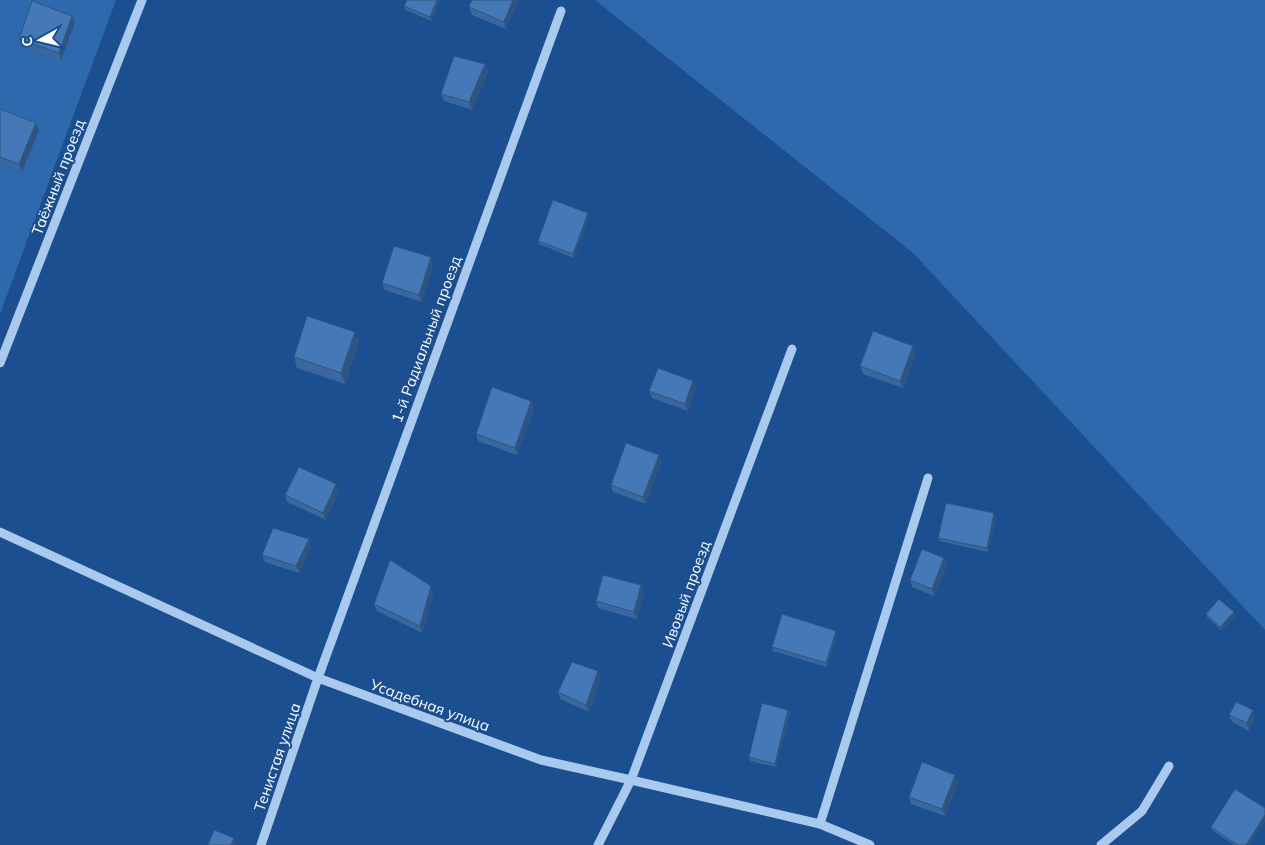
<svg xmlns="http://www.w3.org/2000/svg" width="1265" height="845" viewBox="0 0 1265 845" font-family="Mulish,sans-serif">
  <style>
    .green { fill: #2e69ad }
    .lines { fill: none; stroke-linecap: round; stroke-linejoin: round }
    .minor { stroke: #a9c9ee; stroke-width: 9 }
    .wall { fill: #3a679d }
    .shaded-wall { fill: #305480 }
    .building { fill: #4478b7; stroke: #305480 }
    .labels { text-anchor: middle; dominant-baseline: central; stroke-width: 4; stroke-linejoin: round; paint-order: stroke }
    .street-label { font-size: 15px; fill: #fff; stroke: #1b4f8f }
  </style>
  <rect width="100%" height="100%" fill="#1b4f8f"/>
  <!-- green -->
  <g class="green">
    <polygon points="0,0 116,0 0,314"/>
    <polygon points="595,0 1265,0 1265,630 913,253"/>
  </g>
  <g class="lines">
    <!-- minor -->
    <g class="minor">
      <polyline points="0,363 142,0"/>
      <polyline points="0,532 318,678 541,760 631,780 820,824 870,845"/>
      <polyline points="820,824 928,478"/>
      <polyline points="261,845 318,678 561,11"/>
      <polyline points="598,845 631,780 792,349"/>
      <polyline points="1101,845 1142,811 1169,766"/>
    </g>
  </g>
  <!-- wall -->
  <g class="wall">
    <polygon points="407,0 440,0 431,21 406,10 404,6"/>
    <polygon points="472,0 519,0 506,29 472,15 469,7"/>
    <polygon points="72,16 75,23 61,60 21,46 19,39"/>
    <polygon points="485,64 488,72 472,110 444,101 441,94"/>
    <polygon points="0,109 36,123 39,130 22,172 0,163"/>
    <polygon points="588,213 589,216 574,258 539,244 538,241"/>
    <polygon points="433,265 422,302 385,290 382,283"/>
    <polygon points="359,342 345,384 297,368 294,357"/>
    <polygon points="916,353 903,388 863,374 860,366"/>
    <polygon points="696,388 688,411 652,398 649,391"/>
    <polygon points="531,401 534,409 517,455 478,441 476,434"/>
    <polygon points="659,455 661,462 646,504 613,492 611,485"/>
    <polygon points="339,491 326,520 287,502 285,495"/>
    <polygon points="996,517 988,552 940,541 938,538"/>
    <polygon points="311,546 299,573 265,562 262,555"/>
    <polygon points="944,558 947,565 934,596 912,587 910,580"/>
    <polygon points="644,592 637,619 598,608 596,601"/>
    <polygon points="434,593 422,633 377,611 374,604"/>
    <polygon points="1206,614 1235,616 1221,630 1207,617"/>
    <polygon points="836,631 837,634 827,667 773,651 772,647"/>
    <polygon points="601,678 589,712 560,699 558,692"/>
    <polygon points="788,710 790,713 776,767 750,761 749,757"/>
    <polygon points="1253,710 1255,717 1249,731 1232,722 1229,715"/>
    <polygon points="958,782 945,816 911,804 909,797"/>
    <polygon points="1265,808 1265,821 1249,845 1234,845 1212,830 1211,827"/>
  </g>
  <!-- shaded-wall -->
  <g class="shaded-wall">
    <polygon points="437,0 440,0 431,21 430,17"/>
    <polygon points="513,0 519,0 506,29 504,22"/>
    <polygon points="72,16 75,23 61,60 59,53"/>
    <polygon points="485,64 488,72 472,110 469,102"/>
    <polygon points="36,123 39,130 22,172 19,164"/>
    <polygon points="588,213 589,216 574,258 573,254"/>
    <polygon points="431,257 433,265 422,302 419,295"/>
    <polygon points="355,332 359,342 345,384 341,373"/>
    <polygon points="913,346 916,353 903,388 900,381"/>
    <polygon points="693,381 696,388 688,411 685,404"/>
    <polygon points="531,401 534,409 517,455 515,448"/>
    <polygon points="659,455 661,462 646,504 643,497"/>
    <polygon points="336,484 339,491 326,520 323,513"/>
    <polygon points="994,513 996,517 988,552 987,548"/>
    <polygon points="309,539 311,546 299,573 296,566"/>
    <polygon points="944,558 947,565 934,596 932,589"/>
    <polygon points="641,585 644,592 637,619 634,612"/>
    <polygon points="431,586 434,593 422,633 420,626"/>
    <polygon points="1234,612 1235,616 1221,630 1220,627"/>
    <polygon points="836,631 837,634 827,667 826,663"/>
    <polygon points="598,671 601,678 589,712 586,705"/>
    <polygon points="788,710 790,713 776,767 775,764"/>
    <polygon points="1253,710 1255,717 1249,731 1247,723"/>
    <polygon points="955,775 958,782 945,816 942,809"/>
    <polygon points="1265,815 1265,821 1249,845 1246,845"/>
    <polygon points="234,838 237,845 231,845"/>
  </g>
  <!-- building -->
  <g class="building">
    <polygon points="407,0 437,0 430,17 404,6"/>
    <polygon points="472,0 513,0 504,22 469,7"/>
    <polygon points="32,1 72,16 59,53 19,39"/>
    <polygon points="454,56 485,64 469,102 441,94"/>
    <polygon points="0,109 36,123 19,164 0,157"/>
    <polygon points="553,200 588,213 573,254 538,241"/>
    <polygon points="394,246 431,257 419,295 382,283"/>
    <polygon points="307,316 355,332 341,373 294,357"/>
    <polygon points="873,331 913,346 900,381 860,366"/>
    <polygon points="658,368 693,381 685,404 649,391"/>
    <polygon points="492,387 531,401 515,448 476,434"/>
    <polygon points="626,443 659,455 643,497 611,485"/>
    <polygon points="299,467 336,484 323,513 285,495"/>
    <polygon points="946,503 994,513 987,548 938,538"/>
    <polygon points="273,528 309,539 296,566 262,555"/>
    <polygon points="922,549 944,558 932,589 910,580"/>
    <polygon points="390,560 431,586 420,626 374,604"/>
    <polygon points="603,575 641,585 634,612 596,601"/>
    <polygon points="1219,599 1234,612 1220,627 1206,614"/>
    <polygon points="782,614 836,631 826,663 772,647"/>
    <polygon points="572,662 598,671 586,705 558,692"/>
    <polygon points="1236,702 1253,710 1247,723 1229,715"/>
    <polygon points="762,703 788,710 775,764 749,757"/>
    <polygon points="922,762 955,775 942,809 909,797"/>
    <polygon points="1235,789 1265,808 1265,815 1246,845 1238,845 1211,827"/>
    <polygon points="214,830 234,838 231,845 208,845"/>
  </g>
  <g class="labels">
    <!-- street labels -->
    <g class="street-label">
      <text transform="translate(58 177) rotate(-69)">Таёжный проезд</text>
      <text transform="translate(426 339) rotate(-70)">1-й Радиальный проезд</text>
      <text transform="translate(686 594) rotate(-70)">Ивовый проезд</text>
      <text transform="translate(430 705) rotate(20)">Усадебная улица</text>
      <text transform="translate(277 757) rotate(-71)">Тенистая улица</text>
    </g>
  </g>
  <!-- north arrow -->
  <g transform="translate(40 40) rotate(262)" stroke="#1b4f8f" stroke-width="4" paint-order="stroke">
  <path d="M0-4L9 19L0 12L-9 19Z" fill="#ffffff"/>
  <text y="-8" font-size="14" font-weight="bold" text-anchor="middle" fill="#ffffff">С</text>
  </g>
</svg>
